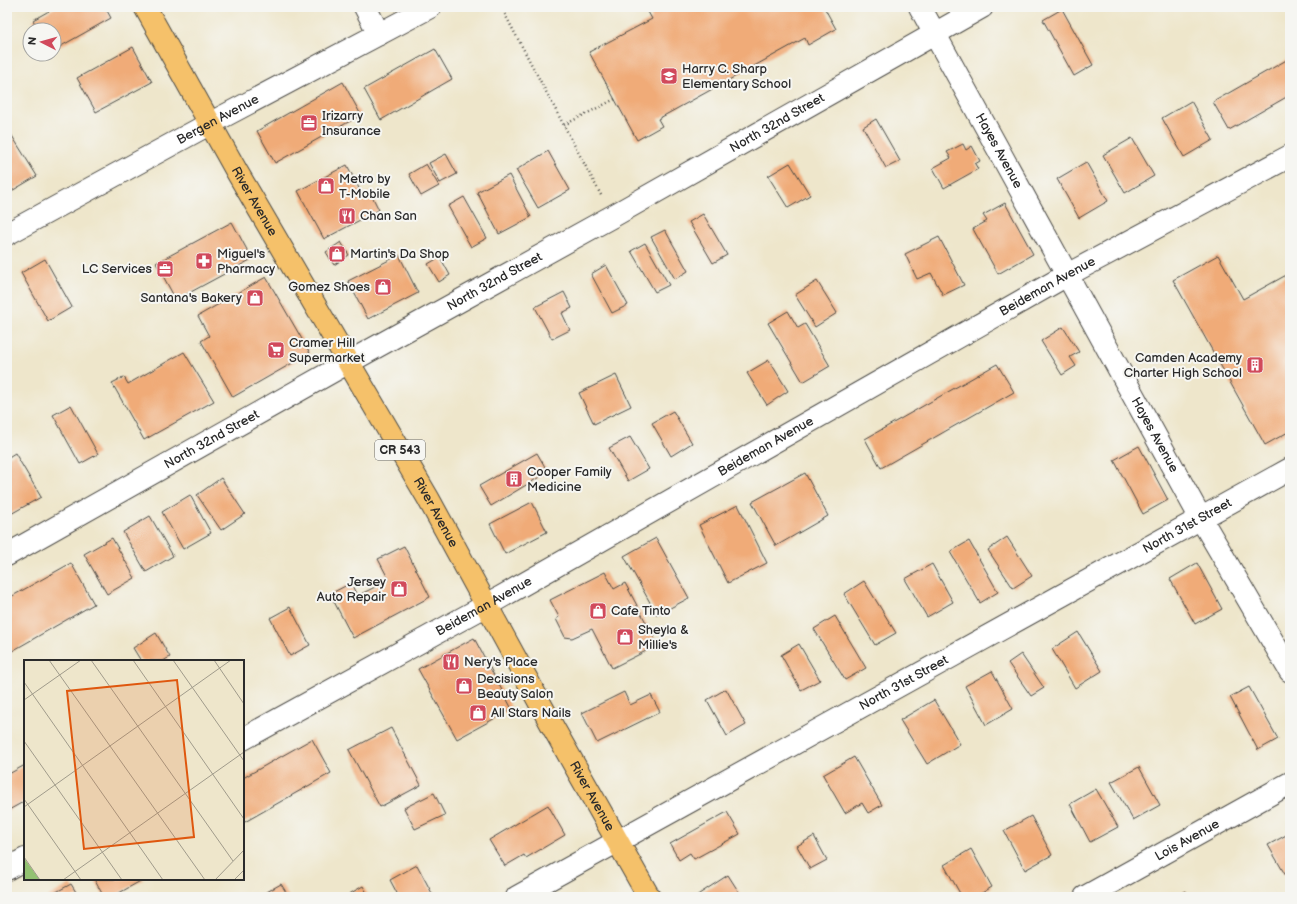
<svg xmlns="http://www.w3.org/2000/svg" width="1297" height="904" viewBox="0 0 1297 904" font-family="'Balsamiq Sans',sans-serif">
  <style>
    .building { fill: #f0ab78 }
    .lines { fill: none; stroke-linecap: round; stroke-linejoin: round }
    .minor-casing { stroke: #484743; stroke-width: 24 }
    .major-casing { stroke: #484743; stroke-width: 24 }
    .path { stroke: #484743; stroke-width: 2.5; stroke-dasharray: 1 3; stroke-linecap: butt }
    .minor { stroke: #fff; stroke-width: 22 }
    .major { stroke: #f5c16b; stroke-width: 22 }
    .labels { text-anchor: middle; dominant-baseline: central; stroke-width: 4; stroke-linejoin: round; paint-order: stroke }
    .shield { fill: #f6f6f2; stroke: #686867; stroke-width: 1 }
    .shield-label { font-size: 12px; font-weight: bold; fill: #2b2b2b }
    .poi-label { font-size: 13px; fill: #2b2b2b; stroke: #f6f6f2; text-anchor: start }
    .street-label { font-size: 13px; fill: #2b2b2b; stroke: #f6f6f2 }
    .inset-road { fill: none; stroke: #a09b8b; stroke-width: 1 }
    .view { fill: #df570e; fill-opacity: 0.15; stroke: #df570e; stroke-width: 2 }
    .inset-edge { fill: none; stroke: #2b2b2b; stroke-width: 2 }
  </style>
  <rect width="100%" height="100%" fill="#f6f6f2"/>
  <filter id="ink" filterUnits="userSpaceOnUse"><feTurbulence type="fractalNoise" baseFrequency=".025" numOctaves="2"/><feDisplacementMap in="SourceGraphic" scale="8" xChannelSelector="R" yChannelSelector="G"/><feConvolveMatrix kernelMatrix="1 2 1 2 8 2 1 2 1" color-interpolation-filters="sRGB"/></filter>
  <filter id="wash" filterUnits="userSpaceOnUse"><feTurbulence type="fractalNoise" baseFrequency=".012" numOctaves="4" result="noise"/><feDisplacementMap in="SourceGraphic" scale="16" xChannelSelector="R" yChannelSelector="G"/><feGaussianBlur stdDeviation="0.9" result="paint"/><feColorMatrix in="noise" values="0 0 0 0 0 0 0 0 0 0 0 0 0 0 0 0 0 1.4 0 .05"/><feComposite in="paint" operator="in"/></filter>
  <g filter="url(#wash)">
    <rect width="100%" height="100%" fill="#eee6cb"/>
    <g id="blocks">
      <!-- building -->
      <g class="building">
        <polygon points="56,7 105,7 111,18 54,50 54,30 38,30 33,20"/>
        <polygon points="654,7 824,7 836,29 808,45 805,38 658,119 662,126 637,140 589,52 652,19 647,10"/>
        <polygon points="1062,9 1093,65 1074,76 1043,20"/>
        <polygon points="133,47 152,82 96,112 77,78"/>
        <polygon points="435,49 452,79 381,120 364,89"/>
        <polygon points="1290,58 1290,95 1229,130 1213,102"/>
        <polygon points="343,82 361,115 275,163 257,131"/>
        <polygon points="1191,101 1213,140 1184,157 1162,118"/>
        <polygon points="876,119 900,161 886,168 863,127"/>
        <polygon points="9,131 37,176 10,192 7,187 7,132"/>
        <polygon points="1132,138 1154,176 1125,193 1103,155"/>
        <polygon points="963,144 966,150 972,146 980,161 975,164 978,169 944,188 933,168 951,158 947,152"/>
        <polygon points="548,151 570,190 538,208 516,170"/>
        <polygon points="446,154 457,174 440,183 429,163"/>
        <polygon points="1086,162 1108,201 1079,218 1057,179"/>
        <polygon points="790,163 810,195 788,208 768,176"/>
        <polygon points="426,164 439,186 421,196 409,174"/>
        <polygon points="347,165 363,196 370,192 379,210 324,239 298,191"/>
        <polygon points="509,175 531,217 499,234 477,192"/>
        <polygon points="464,197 487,238 471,247 448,206"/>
        <polygon points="1005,203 1033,254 998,274 973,229 987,221 983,215"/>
        <polygon points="703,214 727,255 713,263 689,222"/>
        <polygon points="232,222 252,259 176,300 156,263"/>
        <polygon points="665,230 688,271 675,279 651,237"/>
        <polygon points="939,237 964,285 943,295 931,273 917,279 905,254"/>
        <polygon points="341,242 349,255 334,265 326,252"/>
        <polygon points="645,243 669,285 655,292 631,251"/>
        <polygon points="399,255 418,293 368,319 348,281"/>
        <polygon points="1218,255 1243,299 1290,273 1290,431 1265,445 1173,280"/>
        <polygon points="440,257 450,275 439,282 428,264"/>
        <polygon points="45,259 72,307 48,321 21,273"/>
        <polygon points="606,265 628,305 612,313 591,274"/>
        <polygon points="266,277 310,353 233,397 201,341 209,336 198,316"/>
        <polygon points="817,281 837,313 815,327 795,295"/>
        <polygon points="564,292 572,308 562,313 570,330 552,339 535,307"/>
        <polygon points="788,311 798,328 805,324 830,366 803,382 768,323"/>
        <polygon points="1063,327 1079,352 1070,357 1076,366 1062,375 1041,341"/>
        <polygon points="184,352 214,401 144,440 112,383 124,377 128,384"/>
        <polygon points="769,360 788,391 767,405 747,373"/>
        <polygon points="997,364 1014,392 881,468 865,439"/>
        <polygon points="616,375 631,406 594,424 579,393"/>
        <polygon points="71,405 98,454 80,464 53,415"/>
        <polygon points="673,411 692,443 671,456 652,423"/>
        <polygon points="630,437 649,469 628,481 609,448"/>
        <polygon points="1139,446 1168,500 1143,514 1114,460"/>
        <polygon points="15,453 41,497 9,515 7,512 7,458"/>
        <polygon points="537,453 548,472 491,506 479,486"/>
        <polygon points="805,473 828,516 776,546 752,502"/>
        <polygon points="221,478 245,514 221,530 197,495"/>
        <polygon points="190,495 211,533 183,549 162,512"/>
        <polygon points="532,502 547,532 505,554 490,524"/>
        <polygon points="738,505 767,563 728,583 699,525"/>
        <polygon points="150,516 173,556 146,572 123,532"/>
        <polygon points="1007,537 1032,576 1013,588 988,550"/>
        <polygon points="112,538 135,578 107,594 84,554"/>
        <polygon points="656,538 689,598 657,615 624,556"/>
        <polygon points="969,541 998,592 980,603 950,552"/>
        <polygon points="404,546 430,597 353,638 330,594 351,583 357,596 389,580 378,559"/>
        <polygon points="71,563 94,604 7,654 7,599"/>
        <polygon points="1197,563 1222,609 1195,624 1170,579"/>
        <polygon points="932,564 953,602 927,617 905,579"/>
        <polygon points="605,572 614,589 625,583 658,645 612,668 592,629 572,638 565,637 556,619 559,617 550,600"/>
        <polygon points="864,581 896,633 875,645 844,594"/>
        <polygon points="290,607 310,645 290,656 270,618"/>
        <polygon points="835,616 866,668 845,680 814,629"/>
        <polygon points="1078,632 1102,671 1075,688 1052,649"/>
        <polygon points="156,633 170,657 163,661 141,661 133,648"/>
        <polygon points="474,638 512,709 457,739 418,669"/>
        <polygon points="799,644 820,680 801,690 781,655"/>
        <polygon points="1021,654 1044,688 1031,696 1008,663"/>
        <polygon points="992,671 1013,709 986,725 965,686"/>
        <polygon points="1249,687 1278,739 1258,750 1230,697"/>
        <polygon points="726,689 746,725 727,736 707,700"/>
        <polygon points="624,692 630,705 651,695 660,712 597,743 582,713"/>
        <polygon points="934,700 960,744 927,764 900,720"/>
        <polygon points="391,728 421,785 380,807 349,750"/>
        <polygon points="312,739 331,773 243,823 243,778"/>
        <polygon points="854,757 882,805 868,813 862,803 845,813 823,775"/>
        <polygon points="25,765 25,801 7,811 7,775"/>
        <polygon points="1139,767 1160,805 1133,820 1111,782"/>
        <polygon points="1096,789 1118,827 1090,842 1070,804"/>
        <polygon points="434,793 445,815 415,829 404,808"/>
        <polygon points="548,805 565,835 526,858 524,855 505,866 489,840"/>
        <polygon points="727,812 740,834 694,859 690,853 679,860 670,844"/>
        <polygon points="1031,816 1052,855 1025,870 1004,831"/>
        <polygon points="1290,833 1290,883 1268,845"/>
        <polygon points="814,836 827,860 810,869 797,846"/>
        <polygon points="971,849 992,887 975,897 962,897 944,865"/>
        <polygon points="417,865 434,897 399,897 390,880"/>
        <polygon points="728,875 742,897 697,897 696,896"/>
        <polygon points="94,879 144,879 112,897 104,897"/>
        <polygon points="71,884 79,897 47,897"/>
        <polygon points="281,884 289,897 258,897"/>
        <polygon points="363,886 369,897 344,897"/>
        <polygon points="1186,891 1189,897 1174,897"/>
      </g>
    </g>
  </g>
  <g filter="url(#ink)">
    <use href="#blocks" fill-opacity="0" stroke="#484743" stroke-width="1"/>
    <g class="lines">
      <!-- minor casing -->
      <g class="minor-casing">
        <g id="minor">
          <polyline points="365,7 379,34"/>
          <path id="s1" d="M 920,7 L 1200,517 L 1290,671"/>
          <path id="s2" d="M 7,234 L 209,124 L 430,7"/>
          <path id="s3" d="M 7,555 L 349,362 L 613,216 L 982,7"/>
          <path id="s4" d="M 243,739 L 487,605 L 1067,275 L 1290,156"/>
          <polyline points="7,869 25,859"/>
          <path id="s5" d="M 517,897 L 1290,469"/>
          <path id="s6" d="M 1085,897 L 1290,783"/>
        </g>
      </g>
      <!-- major casing -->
      <g class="major-casing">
        <g id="major">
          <path id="s7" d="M 145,7 L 237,172 L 428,498 L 554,729 L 649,897"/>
        </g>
      </g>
      <!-- path -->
      <g class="path">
        <polyline points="501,7 602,197"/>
        <polyline points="564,125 615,99"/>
      </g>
      <!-- minor -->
      <use href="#minor" class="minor"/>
      <!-- major -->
      <use href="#major" class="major"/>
    </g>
  </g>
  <!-- icons -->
  <defs>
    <g id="school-square" transform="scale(0.9)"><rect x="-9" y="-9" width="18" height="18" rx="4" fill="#d1495b" stroke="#f6f6f2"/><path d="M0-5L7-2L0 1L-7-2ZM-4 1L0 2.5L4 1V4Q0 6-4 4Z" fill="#fff"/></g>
    <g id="office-square" transform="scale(0.9)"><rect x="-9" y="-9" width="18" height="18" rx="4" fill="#d1495b" stroke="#f6f6f2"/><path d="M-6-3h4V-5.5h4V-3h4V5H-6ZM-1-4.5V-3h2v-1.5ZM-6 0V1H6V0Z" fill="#fff"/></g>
    <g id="shop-square" transform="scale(0.9)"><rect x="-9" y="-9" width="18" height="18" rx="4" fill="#d1495b" stroke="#f6f6f2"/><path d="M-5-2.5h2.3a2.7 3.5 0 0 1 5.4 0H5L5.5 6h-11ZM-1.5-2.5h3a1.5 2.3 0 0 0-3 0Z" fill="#fff"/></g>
    <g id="restaurant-square" transform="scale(0.9)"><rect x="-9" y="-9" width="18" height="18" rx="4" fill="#d1495b" stroke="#f6f6f2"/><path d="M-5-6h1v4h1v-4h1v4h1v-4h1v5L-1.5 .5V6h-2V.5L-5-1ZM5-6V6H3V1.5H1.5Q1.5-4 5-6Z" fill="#fff"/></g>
    <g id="pharmacy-square" transform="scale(0.9)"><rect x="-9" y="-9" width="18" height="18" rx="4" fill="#d1495b" stroke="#f6f6f2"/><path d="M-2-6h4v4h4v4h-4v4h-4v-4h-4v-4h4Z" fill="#fff"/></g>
    <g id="supermarket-square" transform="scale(0.9)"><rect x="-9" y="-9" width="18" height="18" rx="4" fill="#d1495b" stroke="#f6f6f2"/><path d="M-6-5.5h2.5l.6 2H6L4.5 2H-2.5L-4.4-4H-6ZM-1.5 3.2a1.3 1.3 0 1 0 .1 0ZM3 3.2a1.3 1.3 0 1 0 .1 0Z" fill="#fff"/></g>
    <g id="building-square" transform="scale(0.9)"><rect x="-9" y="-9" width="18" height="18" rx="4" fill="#d1495b" stroke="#f6f6f2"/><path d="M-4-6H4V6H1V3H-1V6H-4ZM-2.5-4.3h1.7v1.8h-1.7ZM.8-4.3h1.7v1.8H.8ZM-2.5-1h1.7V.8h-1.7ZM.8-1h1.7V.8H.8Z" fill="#fff"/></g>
  </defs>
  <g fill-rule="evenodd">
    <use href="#school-square" x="669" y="76"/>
    <use href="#office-square" x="309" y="123"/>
    <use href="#shop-square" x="326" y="186"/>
    <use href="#restaurant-square" x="347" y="216"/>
    <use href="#shop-square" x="337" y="254"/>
    <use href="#pharmacy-square" x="204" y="261"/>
    <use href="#office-square" x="165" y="269"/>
    <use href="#shop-square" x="383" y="287"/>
    <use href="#shop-square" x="255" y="298"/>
    <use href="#supermarket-square" x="276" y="350"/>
    <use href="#building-square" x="1255" y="365"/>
    <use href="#building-square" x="514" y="479"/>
    <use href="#shop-square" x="399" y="589"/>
    <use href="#shop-square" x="598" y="611"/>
    <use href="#shop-square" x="625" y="637"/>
    <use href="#restaurant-square" x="451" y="662"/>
    <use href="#shop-square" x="464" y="686"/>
    <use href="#shop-square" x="478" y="713"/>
  </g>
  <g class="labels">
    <!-- shield labels -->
    <rect class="shield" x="375" y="440" width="50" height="20" rx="3"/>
    <g class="shield-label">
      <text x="400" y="450">CR 543</text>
    </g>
    <!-- poi labels -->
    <g class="poi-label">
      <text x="682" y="69">Harry C. Sharp<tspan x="682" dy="15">Elementary School</tspan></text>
      <text x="322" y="116">Irizarry<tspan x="322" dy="15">Insurance</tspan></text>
      <text x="339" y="179">Metro by<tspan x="339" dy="15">T-Mobile</tspan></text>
      <text x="360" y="216">Chan San</text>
      <text x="217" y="254">Miguel's<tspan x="217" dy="15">Pharmacy</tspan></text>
      <text x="350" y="254">Martin's Da Shop</text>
      <text x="152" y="269" text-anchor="end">LC Services</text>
      <text x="370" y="287" text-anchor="end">Gomez Shoes</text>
      <text x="242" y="298" text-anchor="end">Santana's Bakery</text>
      <text x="289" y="343">Cramer Hill<tspan x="289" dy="15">Supermarket</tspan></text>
      <text x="1242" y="358" text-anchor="end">Camden Academy<tspan x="1242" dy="15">Charter High School</tspan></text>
      <text x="527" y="472">Cooper Family<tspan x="527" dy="15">Medicine</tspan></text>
      <text x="386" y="582" text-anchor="end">Jersey<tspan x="386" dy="15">Auto Repair</tspan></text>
      <text x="611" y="611">Cafe Tinto</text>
      <text x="638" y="630">Sheyla &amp;<tspan x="638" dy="15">Millie's</tspan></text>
      <text x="464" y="662">Nery's Place</text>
      <text x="477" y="679">Decisions<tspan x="477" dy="15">Beauty Salon</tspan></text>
      <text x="491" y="713">All Stars Nails</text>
    </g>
    <!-- street labels -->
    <g class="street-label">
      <text stroke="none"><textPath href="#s2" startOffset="240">Bergen Avenue</textPath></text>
      <text stroke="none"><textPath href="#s3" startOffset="883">North 32nd Street</textPath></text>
      <text stroke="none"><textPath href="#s1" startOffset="164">Hayes Avenue</textPath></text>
      <text stroke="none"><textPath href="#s7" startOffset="223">River Avenue</textPath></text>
      <text stroke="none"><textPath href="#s3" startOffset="559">North 32nd Street</textPath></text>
      <text stroke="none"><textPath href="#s4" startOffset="923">Beideman Avenue</textPath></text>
      <text stroke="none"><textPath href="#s1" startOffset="488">Hayes Avenue</textPath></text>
      <text stroke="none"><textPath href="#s3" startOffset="235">North 32nd Street</textPath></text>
      <text stroke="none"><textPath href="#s4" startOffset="599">Beideman Avenue</textPath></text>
      <text stroke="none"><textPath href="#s7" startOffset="583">River Avenue</textPath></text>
      <text stroke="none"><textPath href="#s5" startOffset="766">North 31st Street</textPath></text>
      <text stroke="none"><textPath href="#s4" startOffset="275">Beideman Avenue</textPath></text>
      <text stroke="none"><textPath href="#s5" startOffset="442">North 31st Street</textPath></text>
      <text stroke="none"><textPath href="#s7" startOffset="907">River Avenue</textPath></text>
      <text stroke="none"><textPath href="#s6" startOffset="117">Lois Avenue</textPath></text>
    </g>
  </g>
  <!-- overview -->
  <g transform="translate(24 660)">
    <rect width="220" height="220" fill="#eee6cb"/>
    <path d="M 0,198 L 16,220 L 0,220 Z" fill="#93c272"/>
    <path class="inset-road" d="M 25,0 L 181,220M 67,0 L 209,201M 109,0 L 220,159M 149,0 L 220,101M 190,0 L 220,44M 0,22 L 139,220M 0,40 L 57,0M 0,81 L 98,220M 0,139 L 57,220M 0,147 L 207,0M 0,197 L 16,220M 39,220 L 220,92M 191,220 L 220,190M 210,220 L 220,210"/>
    <path class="view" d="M 153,20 L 170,177 L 60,189 L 43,31 Z"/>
    <rect width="220" height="220" class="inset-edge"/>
  </g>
  <!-- margin -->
  <rect width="1297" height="904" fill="none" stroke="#f6f6f2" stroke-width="24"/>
  <!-- north arrow -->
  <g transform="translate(42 42) rotate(276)"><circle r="19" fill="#f6f6f2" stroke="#a5a5a2"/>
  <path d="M0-3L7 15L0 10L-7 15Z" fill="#d1495b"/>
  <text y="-6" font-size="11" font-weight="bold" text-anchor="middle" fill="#2b2b2b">N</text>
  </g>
</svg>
